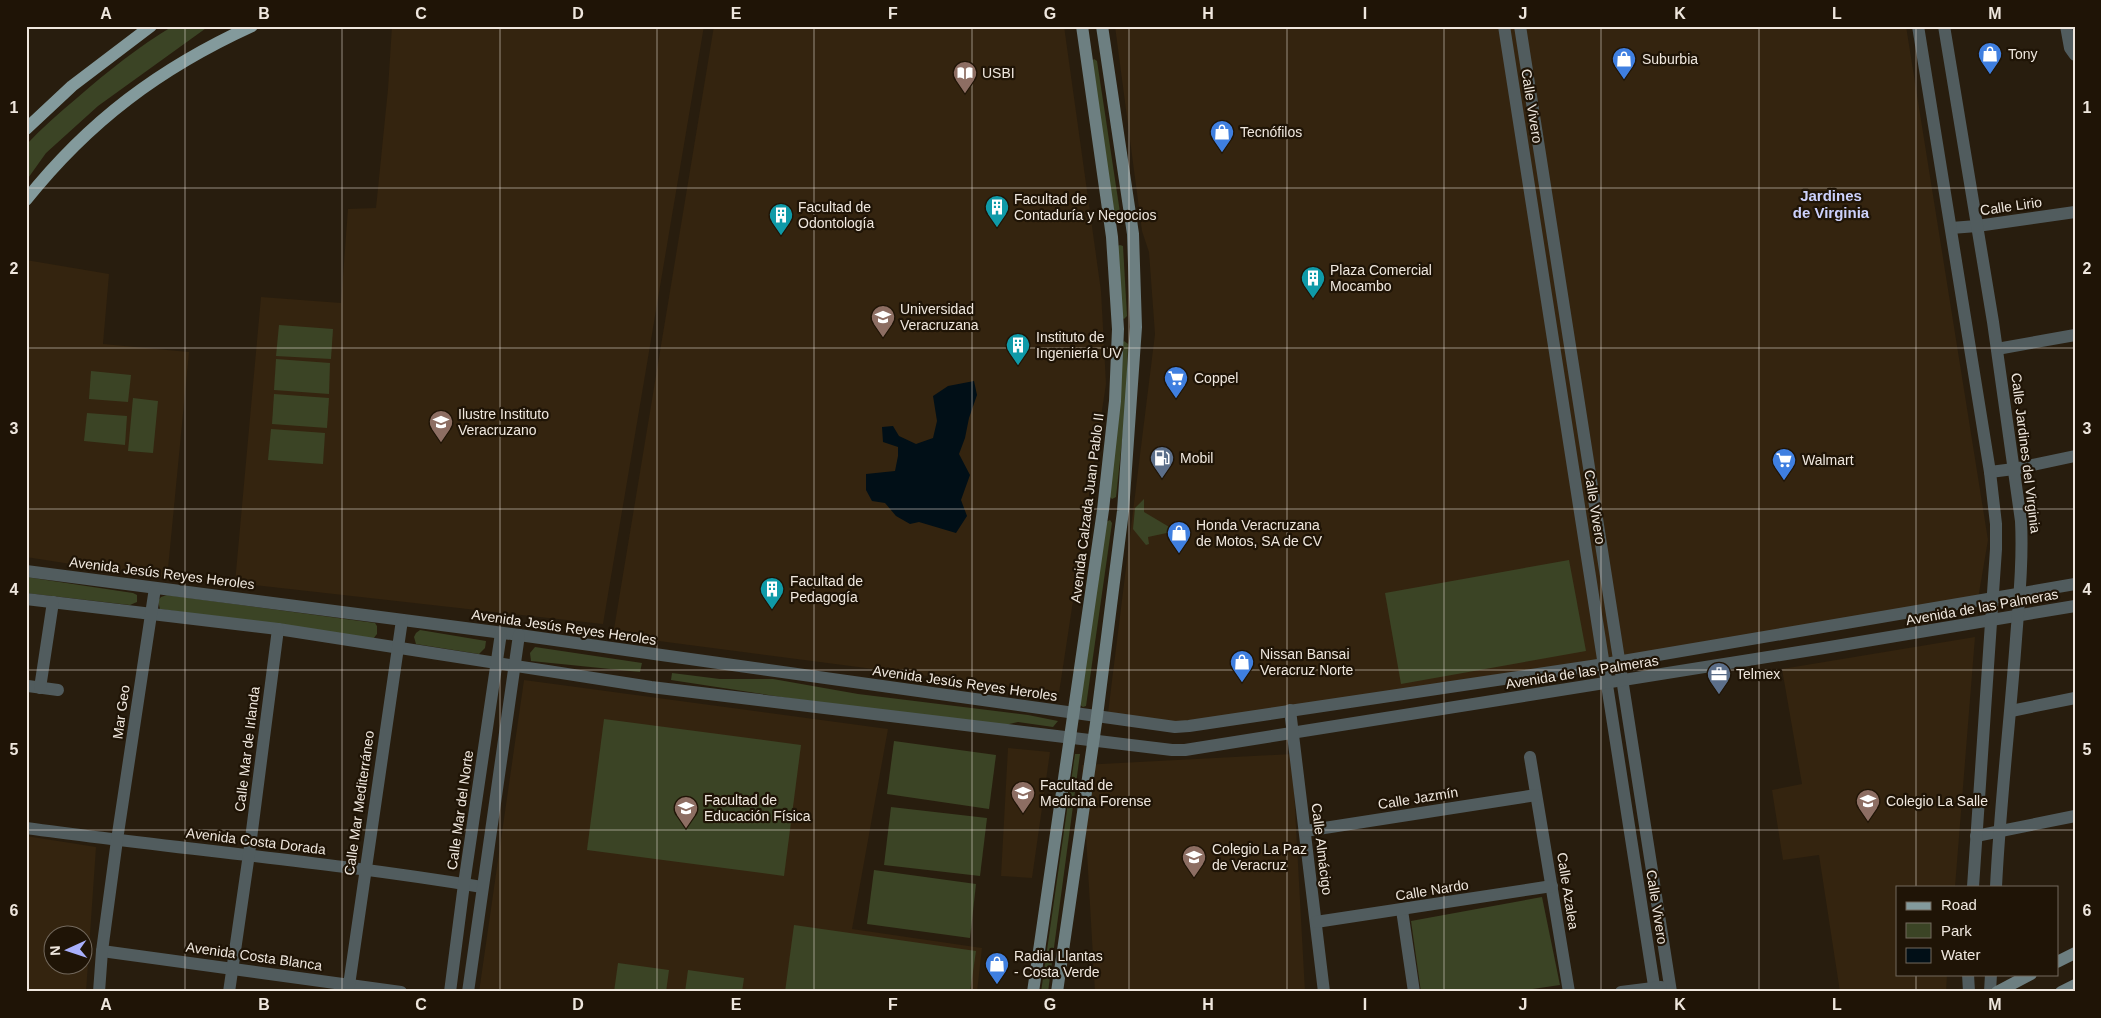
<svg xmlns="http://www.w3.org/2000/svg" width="2101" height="1018" viewBox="0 0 2101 1018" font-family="Helvetica,sans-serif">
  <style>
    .built { fill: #34240f; fill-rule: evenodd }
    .green { fill: #3b4425 }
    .water { fill: #010f17 }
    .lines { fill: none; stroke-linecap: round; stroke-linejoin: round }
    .minor { stroke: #515c5e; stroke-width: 12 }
    .tertiary { stroke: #515c5e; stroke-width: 12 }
    .secondary { stroke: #6d7f81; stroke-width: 12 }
    .primary { stroke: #839a9c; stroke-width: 12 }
    .grid { fill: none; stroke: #efe7de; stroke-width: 1; stroke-opacity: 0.55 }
    .labels { text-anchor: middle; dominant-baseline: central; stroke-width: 4.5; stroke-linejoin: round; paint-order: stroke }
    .poi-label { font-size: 14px; fill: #efe7de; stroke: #1f1406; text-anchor: start }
    .street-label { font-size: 14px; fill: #efe7de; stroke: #1f1406 }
    .neighbourhood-label { font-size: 15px; font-weight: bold; fill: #ccd1fc; stroke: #1f1406 }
    .neatline { fill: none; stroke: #efe7de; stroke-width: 2 }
    .grid-label { font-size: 16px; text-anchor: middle; font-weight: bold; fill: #efe7de }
  </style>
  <rect width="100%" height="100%" fill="#281d0e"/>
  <!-- built -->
  <g class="built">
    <polygon points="392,26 704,26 603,624 235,583 261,297 341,303 348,209 376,208 388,89"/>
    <polygon points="714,26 1064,26 1101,291 1106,384 1059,693 613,635"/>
    <polygon points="1115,26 1906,26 1988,540 1978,599 1189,726 1108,713 1155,334 1149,252 1142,231"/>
    <polygon points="26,260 109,274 103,344 189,352 167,579 26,557"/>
    <polygon points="1975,637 1955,887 1897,887 1897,974 1947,974 1946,992 1840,992 1819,855 1783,860 1772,790 1802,784 1782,669"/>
    <polygon points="524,680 888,729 852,929 982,948 977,992 479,992"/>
    <polygon points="1008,748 1050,752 1032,878 1001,876"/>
    <polygon points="1292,754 1305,992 1095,992 1082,765"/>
    <path d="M 26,836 L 96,847 L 86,992 L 26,992 ZM 52,936 L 82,936 L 82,966 L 52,966 Z"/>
  </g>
  <!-- green -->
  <g class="green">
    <path d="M 173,26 L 209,26 L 98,106 L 46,153 L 26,181 L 26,145 C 42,128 59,113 77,98 C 108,71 138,47 173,26 Z"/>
    <polygon points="1094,59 1097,61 1121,219 1118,221 1115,219 1091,62"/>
    <polygon points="1120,245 1123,246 1127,316 1124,319 1121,317 1117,246"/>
    <polygon points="279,325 333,329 331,359 276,356"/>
    <polygon points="1124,341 1128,344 1126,404 1116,497 1112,499 1109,496 1121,344"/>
    <polygon points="276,359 330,363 329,394 274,390"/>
    <polygon points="91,371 131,375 128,402 89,399"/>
    <polygon points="274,394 329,398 327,428 272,424"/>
    <polygon points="133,398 158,401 153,453 128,451"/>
    <polygon points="87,413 127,416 125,445 84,441"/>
    <polygon points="271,429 325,433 323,464 268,460"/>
    <polygon points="1144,499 1144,512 1176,531 1148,537 1149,544 1146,545 1133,529 1135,508"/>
    <polygon points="1110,520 1112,523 1086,706 1083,707 1080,705 1106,522"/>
    <polygon points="1569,560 1586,651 1401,684 1385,593"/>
    <polygon points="26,577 133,593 137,595 137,602 130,605 26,593"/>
    <polygon points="167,595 375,623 377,626 377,634 373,639 160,609 158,601 161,597"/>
    <polygon points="420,630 486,641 485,648 479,654 416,644 414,637 416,633"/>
    <polygon points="535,647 642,663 640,672 531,661 530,653"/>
    <polygon points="672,673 720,679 773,679 858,694 1028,715 1058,721 1053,727 1018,722 1005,725 794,699 671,680"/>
    <polygon points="604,719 801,745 784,876 587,850"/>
    <polygon points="894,741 996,755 989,809 887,794"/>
    <polygon points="1075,754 1080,754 1048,992 1041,992"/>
    <polygon points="891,807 987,818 980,876 884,865"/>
    <polygon points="874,870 976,884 970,938 867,924"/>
    <polygon points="1542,897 1560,985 1511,992 1421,992 1411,921"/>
    <polygon points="794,925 976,951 970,992 785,992"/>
    <polygon points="618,963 669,970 666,992 614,992"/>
    <polygon points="688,970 744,978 742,992 685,992"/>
  </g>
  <!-- water -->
  <polygon class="water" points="974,381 977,395 969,418 965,438 959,454 970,475 961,500 967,516 956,533 919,522 910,524 896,516 885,503 872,501 866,490 866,474 895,471 898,456 898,447 883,442 882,427 893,426 899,436 916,444 933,438 937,421 933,396 948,386"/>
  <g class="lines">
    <!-- minor -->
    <g class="minor">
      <polyline points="1504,26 1655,992"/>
      <polyline points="1520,26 1671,992"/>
      <polyline points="2066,26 2070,48 2075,55"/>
      <polyline points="1951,228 1977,226 2075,212"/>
      <polyline points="1997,349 2075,335"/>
      <polyline points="1990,472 2014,469 2075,456"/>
      <polyline points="26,571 519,635 1175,727 1189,726 1605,664 2075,584"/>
      <polyline points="26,599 278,629 651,687 1172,750 1185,750 1824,648 2075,606"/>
      <polyline points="28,686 58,690"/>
      <polyline points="40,688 53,602"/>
      <polyline points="1290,710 1324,992"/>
      <polyline points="2011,711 2075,698"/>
      <polyline points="1530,757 1569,992"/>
      <path d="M 26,828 C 178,849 331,862 482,887"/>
      <polyline points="1305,831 1536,795"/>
      <polyline points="1976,836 2075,816"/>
      <polyline points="1402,910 1414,992"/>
      <polyline points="1316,922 1552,886"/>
      <polyline points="102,951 401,992"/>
      <polyline points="99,992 102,951 117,840 155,588"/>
      <polyline points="229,992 249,854 278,629"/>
      <polyline points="348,992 402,620"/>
      <polyline points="450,992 464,884 501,633"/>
      <polyline points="468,992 519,635"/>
      <polyline points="1621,992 1661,987"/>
    </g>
    <!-- tertiary -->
    <g class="tertiary">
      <polyline points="1918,26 1990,472 1996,524 1996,549 1973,887"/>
      <path d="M 1944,26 L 1993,322 L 2021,521 C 2023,560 2019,600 2016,639 C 2010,722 2000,804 1996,887"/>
      <polyline points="1968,974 1969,992"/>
      <polyline points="1990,992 1991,974"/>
    </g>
    <!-- secondary -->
    <g class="secondary">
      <polyline points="2057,962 2075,953"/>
      <polyline points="1033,992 1103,510 1115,401 1118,329 1112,237 1082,26"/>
      <polyline points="1057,992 1097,716 1123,511 1136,327 1133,234 1102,26"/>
      <polyline points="1997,992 2031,974"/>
      <polyline points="2061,992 2075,985"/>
    </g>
    <!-- primary -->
    <g class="primary">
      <polyline points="26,129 72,86 151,26"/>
      <path d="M 26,200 C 89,121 160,68 252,26"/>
    </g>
  </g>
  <!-- grid -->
  <path class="grid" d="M 185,26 L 185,992M 342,26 L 342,992M 500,26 L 500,992M 657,26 L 657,992M 814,26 L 814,992M 972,26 L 972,992M 1129,26 L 1129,992M 1287,26 L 1287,992M 1444,26 L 1444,992M 1601,26 L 1601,992M 1759,26 L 1759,992M 1916,26 L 1916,887M 26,188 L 2075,188M 26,348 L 2075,348M 26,509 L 2075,509M 26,670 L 2075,670M 26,830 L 2075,830M 1916,974 L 1916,992"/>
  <!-- icons -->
  <defs>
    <g id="shop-pin" transform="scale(1.25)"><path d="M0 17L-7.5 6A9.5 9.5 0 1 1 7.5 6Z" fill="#3f7fe0" stroke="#1f1406"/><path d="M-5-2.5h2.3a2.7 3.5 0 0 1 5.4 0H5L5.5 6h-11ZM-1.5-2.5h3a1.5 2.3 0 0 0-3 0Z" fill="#fff"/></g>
    <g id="library-pin" transform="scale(1.25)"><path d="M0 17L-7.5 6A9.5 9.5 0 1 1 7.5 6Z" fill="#8d6e63" stroke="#1f1406"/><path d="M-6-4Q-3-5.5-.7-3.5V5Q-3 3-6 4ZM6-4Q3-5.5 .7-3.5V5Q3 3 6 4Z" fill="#fff"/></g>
    <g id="building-pin" transform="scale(1.25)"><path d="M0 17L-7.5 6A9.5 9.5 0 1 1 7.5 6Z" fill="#0f9aa8" stroke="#1f1406"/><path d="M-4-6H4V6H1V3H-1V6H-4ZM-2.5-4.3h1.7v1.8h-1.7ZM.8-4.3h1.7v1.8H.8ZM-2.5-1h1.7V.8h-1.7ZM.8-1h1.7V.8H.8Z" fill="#fff"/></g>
    <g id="university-pin" transform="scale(1.25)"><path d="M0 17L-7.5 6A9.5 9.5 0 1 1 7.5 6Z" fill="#8d6e63" stroke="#1f1406"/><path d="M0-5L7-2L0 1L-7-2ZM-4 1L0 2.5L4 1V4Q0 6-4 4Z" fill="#fff"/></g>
    <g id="supermarket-pin" transform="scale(1.25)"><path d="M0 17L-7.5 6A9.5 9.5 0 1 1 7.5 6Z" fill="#3f7fe0" stroke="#1f1406"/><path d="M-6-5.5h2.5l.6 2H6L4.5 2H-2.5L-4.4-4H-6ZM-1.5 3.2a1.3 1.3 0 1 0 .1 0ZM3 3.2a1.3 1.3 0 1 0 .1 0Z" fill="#fff"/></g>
    <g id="school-pin" transform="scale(1.25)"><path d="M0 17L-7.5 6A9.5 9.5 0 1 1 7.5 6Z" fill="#8d6e63" stroke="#1f1406"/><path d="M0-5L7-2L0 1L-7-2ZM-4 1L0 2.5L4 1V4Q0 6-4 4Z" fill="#fff"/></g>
    <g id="fuel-pin" transform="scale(1.25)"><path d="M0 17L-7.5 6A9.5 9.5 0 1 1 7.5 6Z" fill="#5c6f8a" stroke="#1f1406"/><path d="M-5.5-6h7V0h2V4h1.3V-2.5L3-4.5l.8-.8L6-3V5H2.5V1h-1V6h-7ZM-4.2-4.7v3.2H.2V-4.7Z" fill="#fff"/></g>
    <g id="office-pin" transform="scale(1.25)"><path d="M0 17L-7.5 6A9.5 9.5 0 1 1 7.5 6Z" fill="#5c6f8a" stroke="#1f1406"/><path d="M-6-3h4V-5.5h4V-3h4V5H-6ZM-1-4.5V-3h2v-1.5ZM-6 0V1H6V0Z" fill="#fff"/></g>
  </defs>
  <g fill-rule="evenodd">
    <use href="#shop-pin" x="1990" y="54"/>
    <use href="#shop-pin" x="1624" y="59"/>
    <use href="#library-pin" x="965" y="73"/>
    <use href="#shop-pin" x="1222" y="132"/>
    <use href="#building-pin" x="997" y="207"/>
    <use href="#building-pin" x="781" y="215"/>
    <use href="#building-pin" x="1313" y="278"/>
    <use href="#university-pin" x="883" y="317"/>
    <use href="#building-pin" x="1018" y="345"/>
    <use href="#supermarket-pin" x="1176" y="378"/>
    <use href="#school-pin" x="441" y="422"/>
    <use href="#fuel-pin" x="1162" y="458"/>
    <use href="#supermarket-pin" x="1784" y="460"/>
    <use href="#shop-pin" x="1179" y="533"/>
    <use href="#building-pin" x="772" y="589"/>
    <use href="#shop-pin" x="1242" y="662"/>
    <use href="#office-pin" x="1719" y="674"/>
    <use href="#university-pin" x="1023" y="793"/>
    <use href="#university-pin" x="1868" y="801"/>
    <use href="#university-pin" x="686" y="808"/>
    <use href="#school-pin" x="1194" y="857"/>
    <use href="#shop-pin" x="997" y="964"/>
  </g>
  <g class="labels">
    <!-- poi labels -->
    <g class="poi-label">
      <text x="2008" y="54">Tony</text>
      <text x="1642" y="59">Suburbia</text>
      <text x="982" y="73">USBI</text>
      <text x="1240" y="132">Tecnófilos</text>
      <text x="1014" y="199">Facultad de<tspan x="1014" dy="16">Contaduría y Negocios</tspan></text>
      <text x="798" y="207">Facultad de<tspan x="798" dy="16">Odontología</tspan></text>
      <text x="1330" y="270">Plaza Comercial<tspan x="1330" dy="16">Mocambo</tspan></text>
      <text x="900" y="309">Universidad<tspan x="900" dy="16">Veracruzana</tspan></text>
      <text x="1036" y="337">Instituto de<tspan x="1036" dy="16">Ingeniería UV</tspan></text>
      <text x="1194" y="378">Coppel</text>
      <text x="458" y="414">Ilustre Instituto<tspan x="458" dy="16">Veracruzano</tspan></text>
      <text x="1180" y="458">Mobil</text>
      <text x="1802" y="460">Walmart</text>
      <text x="1196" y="525">Honda Veracruzana<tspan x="1196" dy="16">de Motos, SA de CV</tspan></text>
      <text x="790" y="581">Facultad de<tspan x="790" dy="16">Pedagogía</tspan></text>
      <text x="1260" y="654">Nissan Bansai<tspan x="1260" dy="16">Veracruz Norte</tspan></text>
      <text x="1736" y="674">Telmex</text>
      <text x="1040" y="785">Facultad de<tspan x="1040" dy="16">Medicina Forense</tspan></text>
      <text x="704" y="800">Facultad de<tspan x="704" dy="16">Educación Física</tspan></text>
      <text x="1886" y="801">Colegio La Salle</text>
      <text x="1212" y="849">Colegio La Paz<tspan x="1212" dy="16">de Veracruz</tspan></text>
      <text x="1014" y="956">Radial Llantas<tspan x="1014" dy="16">- Costa Verde</tspan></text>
    </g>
    <!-- street labels -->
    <g class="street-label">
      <text transform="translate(1532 106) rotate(81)">Calle Vivero</text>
      <text transform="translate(2011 206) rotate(-8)">Calle Lirio</text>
      <text transform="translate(2026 453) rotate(83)">Calle Jardines del Virginia</text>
      <text transform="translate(1595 507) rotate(81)">Calle Vivero</text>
      <text transform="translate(1087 508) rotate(-83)">Avenida Calzada Juan Pablo II</text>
      <text transform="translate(162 573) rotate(7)">Avenida Jesús Reyes Heroles</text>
      <text transform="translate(1982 607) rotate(-10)">Avenida de las Palmeras</text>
      <text transform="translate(564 627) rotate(8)">Avenida Jesús Reyes Heroles</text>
      <text transform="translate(1582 672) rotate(-9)">Avenida de las Palmeras</text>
      <text transform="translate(965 683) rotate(8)">Avenida Jesús Reyes Heroles</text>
      <text transform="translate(121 712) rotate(-82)">Mar Geo</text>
      <text transform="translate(247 749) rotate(-83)">Calle Mar de Irlanda</text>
      <text transform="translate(1418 798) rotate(-9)">Calle Jazmín</text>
      <text transform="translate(359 803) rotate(-82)">Calle Mar Mediterráneo</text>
      <text transform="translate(460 810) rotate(-82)">Calle Mar del Norte</text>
      <text transform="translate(256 841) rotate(7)">Avenida Costa Dorada</text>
      <text transform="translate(1322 849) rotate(83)">Calle Almácigo</text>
      <text transform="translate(1432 890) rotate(-9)">Calle Nardo</text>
      <text transform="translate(1568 891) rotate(81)">Calle Azalea</text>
      <text transform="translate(1657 907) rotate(81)">Calle Vivero</text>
      <text transform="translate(254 956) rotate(8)">Avenida Costa Blanca</text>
    </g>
    <!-- neighbourhood labels -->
    <g class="neighbourhood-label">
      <text x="1831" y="195">Jardines<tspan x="1831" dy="17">de Virginia</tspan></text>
    </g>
  </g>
  <!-- border -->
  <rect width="2101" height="1018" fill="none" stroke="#1f1406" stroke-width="55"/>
  <!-- legend -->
  <rect x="1896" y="886" width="162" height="90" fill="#1f1406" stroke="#72685c"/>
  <rect x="1906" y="902" width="25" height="8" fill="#839a9c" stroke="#72685c"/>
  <text x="1941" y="910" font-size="15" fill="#efe7de">Road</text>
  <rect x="1906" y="923" width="25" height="15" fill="#3b4425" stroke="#72685c"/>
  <text x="1941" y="936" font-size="15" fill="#efe7de">Park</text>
  <rect x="1906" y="948" width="25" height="15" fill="#010f17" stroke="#72685c"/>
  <text x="1941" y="960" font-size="15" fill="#efe7de">Water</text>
  <!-- north arrow -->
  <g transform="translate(68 950) rotate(267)"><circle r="24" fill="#1f1406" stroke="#72685c"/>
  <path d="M0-4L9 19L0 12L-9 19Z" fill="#a9b0fc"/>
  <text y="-8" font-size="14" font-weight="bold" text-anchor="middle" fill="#efe7de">N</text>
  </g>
  <rect x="28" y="28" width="2046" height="962" class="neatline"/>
  <g class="grid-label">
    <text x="106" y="19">A</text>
    <text x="264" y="19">B</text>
    <text x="421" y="19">C</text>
    <text x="578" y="19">D</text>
    <text x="736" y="19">E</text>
    <text x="893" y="19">F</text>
    <text x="1050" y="19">G</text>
    <text x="1208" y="19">H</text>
    <text x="1365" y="19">I</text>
    <text x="1523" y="19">J</text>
    <text x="1680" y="19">K</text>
    <text x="1837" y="19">L</text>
    <text x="1995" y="19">M</text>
    <text x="14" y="113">1</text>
    <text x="2087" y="113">1</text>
    <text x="14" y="274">2</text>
    <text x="2087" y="274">2</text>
    <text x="14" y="434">3</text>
    <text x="2087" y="434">3</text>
    <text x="14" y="595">4</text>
    <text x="2087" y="595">4</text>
    <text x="14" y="755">5</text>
    <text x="2087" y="755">5</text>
    <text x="14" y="916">6</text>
    <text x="2087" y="916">6</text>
    <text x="106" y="1010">A</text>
    <text x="264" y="1010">B</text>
    <text x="421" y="1010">C</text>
    <text x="578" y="1010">D</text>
    <text x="736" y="1010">E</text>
    <text x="893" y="1010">F</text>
    <text x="1050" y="1010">G</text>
    <text x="1208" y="1010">H</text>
    <text x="1365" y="1010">I</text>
    <text x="1523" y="1010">J</text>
    <text x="1680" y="1010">K</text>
    <text x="1837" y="1010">L</text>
    <text x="1995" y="1010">M</text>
  </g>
</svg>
